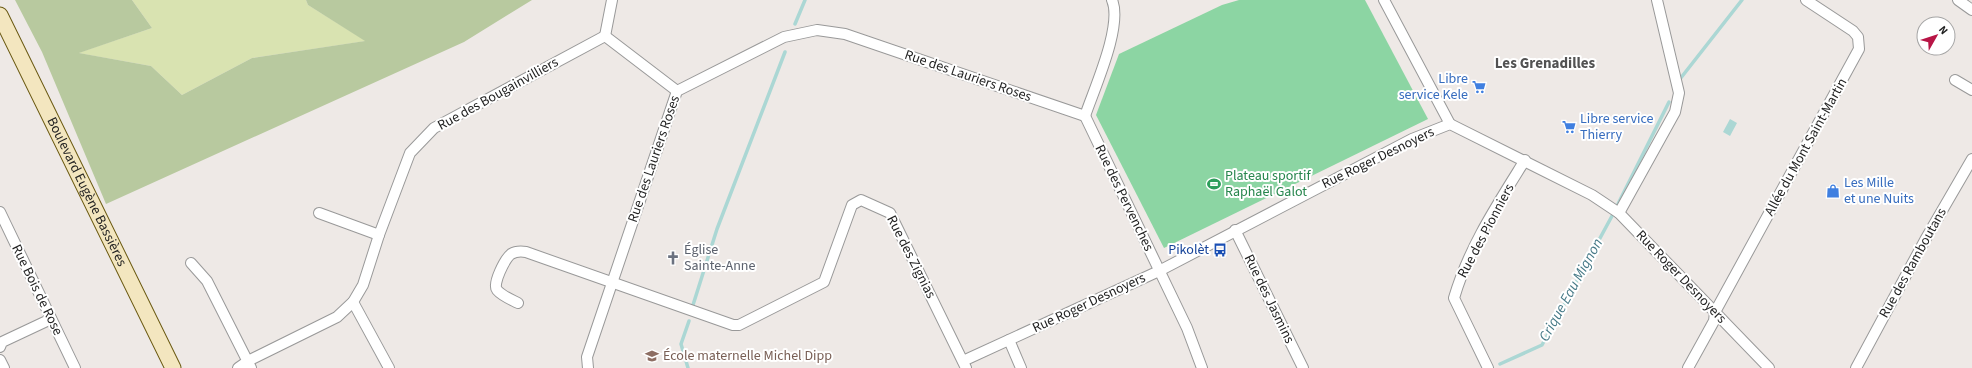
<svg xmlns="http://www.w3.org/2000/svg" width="1972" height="368" viewBox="0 0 1972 368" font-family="'Source Sans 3',sans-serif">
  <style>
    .grass { fill: #d9e3b1 }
    .forest { fill: #b8c99f }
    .pitch { fill: #8cd5a3 }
    .water { fill: #abd7d4 }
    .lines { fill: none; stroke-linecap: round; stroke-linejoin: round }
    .stream { stroke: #abd7d4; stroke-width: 3.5 }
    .street-casing { stroke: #999; stroke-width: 12 }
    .secondary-casing { stroke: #6a5911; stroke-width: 17 }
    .street { stroke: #fff; stroke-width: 10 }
    .secondary { stroke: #f3e6bf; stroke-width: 15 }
    .labels { text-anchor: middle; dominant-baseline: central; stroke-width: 4; stroke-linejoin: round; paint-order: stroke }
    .street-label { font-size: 14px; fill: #1f1f1f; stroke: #fff }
    .shop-label { font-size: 14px; fill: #366cbe; stroke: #fff; text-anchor: start }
    .leisure-label { font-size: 14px; fill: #27864d; stroke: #fff; text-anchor: start }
    .worship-label { font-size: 14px; fill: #5b616d; stroke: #fff; text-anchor: start }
    .transit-label { font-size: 14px; fill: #164399; stroke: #fff; text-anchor: end }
    .education-label { font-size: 14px; fill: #785e54; stroke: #fff; text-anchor: start }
    .neighbourhood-label { font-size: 15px; font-weight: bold; fill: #525252; stroke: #fff }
    .water-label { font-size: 15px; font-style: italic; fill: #477a87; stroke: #fff }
  </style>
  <rect width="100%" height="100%" fill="#eee9e6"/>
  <!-- grass -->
  <polygon class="grass" points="132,0 306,0 308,5 366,41 252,58 182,95 151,66 78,53 152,28"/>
  <!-- forest -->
  <polygon class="forest" points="15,0 132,0 152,28 79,53 151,66 182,95 252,58 365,41 308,5 306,0 532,0 464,42 106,204 42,52"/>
  <!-- pitch -->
  <polygon class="pitch" points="1239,0 1365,0 1428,119 1164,248 1096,115 1119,54 1222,5"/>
  <!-- water -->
  <polygon class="water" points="1730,119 1737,123 1730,136 1723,132"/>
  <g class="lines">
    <!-- stream -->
    <g class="stream">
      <polyline points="795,24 805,0"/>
      <polyline points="1680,79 1742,0"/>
      <polyline points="1618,204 1669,102"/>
      <polyline points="693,305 717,229 785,52"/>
      <polyline points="1500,364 1542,345 1612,216"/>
      <polyline points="688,368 681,344 689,321"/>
    </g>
    <!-- street casing -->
    <g class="street-casing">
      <g id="street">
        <polyline points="1384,0 1450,124"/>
        <polyline points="1958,0 1972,10"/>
        <polyline points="605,36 677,91"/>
        <polyline points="605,36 612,0"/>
        <polyline points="1955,80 1972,90"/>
        <polyline points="1085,116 1187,328 1202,368"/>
        <path d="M 1085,116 C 1094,89 1123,26 1112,0"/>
        <polyline points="0,212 75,368"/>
        <polyline points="319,213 379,235"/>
        <polyline points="1619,213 1675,112 1679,93 1657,0"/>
        <polyline points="1235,230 1303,368"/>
        <polyline points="191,263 207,281 251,368"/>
        <polyline points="353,302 389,368"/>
        <path d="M 518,303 C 512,300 502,296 497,290 C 492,284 505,259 511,254 C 516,251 520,251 526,252 L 733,325 L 739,325 L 824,282 L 852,205 L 861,200 L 890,213 L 966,368"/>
        <polyline points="1009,340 1021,368"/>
        <polyline points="0,347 2,342 51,319"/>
        <polyline points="0,360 4,368"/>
        <polyline points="963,361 1159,271 1412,139 1450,124 1592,195 1619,213 1769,368"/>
        <polyline points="238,368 248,361 337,317 353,302 363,285 379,235 410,153 434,128 605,36"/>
        <polyline points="588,368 587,357 677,91 784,37 817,30 845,34 1085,116"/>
        <path d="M 1488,368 L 1454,298 C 1469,247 1497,205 1525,160"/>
        <polyline points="1688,368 1714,321 1715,312 1859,49 1858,37 1853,31 1806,0"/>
        <polyline points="1856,368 1925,240 1972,159"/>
      </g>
    </g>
    <!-- secondary casing -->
    <g class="secondary-casing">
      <g id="secondary">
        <path id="s1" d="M 0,15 L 173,368"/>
      </g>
    </g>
    <!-- street -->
    <use href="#street" class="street"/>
    <!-- secondary -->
    <use href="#secondary" class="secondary"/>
  </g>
  <!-- icons -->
  <defs>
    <g id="supermarket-bare" transform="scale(1.08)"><path d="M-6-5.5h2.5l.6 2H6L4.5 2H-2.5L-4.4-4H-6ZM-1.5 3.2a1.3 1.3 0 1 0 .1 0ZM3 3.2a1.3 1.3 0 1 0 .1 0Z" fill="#3f7fe0" stroke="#fff" stroke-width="2.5" paint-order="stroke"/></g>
    <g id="stadium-bare" transform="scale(1.08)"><path d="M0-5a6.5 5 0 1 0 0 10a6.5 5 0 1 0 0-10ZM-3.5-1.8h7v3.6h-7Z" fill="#2e9e5b" stroke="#fff" stroke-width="2.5" paint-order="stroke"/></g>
    <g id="shop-bare" transform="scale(1.08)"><path d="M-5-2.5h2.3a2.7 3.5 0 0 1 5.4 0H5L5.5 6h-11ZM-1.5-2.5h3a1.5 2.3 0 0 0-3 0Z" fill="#3f7fe0" stroke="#fff" stroke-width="2.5" paint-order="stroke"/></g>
    <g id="bus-bare" transform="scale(1.08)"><path d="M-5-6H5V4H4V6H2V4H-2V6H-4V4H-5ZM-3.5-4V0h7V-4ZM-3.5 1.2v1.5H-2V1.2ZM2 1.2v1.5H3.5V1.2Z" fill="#1a4fb4" stroke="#fff" stroke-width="2.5" paint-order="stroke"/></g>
    <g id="church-bare" transform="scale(1.08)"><path d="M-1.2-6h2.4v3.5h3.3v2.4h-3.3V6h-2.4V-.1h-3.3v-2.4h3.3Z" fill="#6b7280" stroke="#fff" stroke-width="2.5" paint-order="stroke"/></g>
    <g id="school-bare" transform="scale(1.08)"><path d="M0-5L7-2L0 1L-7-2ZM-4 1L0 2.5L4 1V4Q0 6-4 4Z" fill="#8d6e63" stroke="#fff" stroke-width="2.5" paint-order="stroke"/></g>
  </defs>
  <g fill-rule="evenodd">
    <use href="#supermarket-bare" x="1479" y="87"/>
    <use href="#supermarket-bare" x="1569" y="127"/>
    <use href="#stadium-bare" x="1214" y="184"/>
    <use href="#shop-bare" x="1833" y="191"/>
    <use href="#bus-bare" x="1220" y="250"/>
    <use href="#church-bare" x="673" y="258"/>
    <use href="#school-bare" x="652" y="356"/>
  </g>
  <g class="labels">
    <!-- street labels -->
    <g class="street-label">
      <text transform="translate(968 76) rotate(19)">Rue des Lauriers Roses</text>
      <text transform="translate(498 94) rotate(-29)">Rue des Bougainvilliers</text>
      <text transform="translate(1806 147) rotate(-61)">Allée du Mont Saint-Martin</text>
      <text transform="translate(1378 158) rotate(-26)">Rue Roger Desnoyers</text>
      <text transform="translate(654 159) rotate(-71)">Rue des Lauriers Roses</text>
      <text stroke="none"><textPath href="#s1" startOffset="197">Boulevard Eugène Bassières</textPath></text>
      <text transform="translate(1124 198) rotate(64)">Rue des Pervenches</text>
      <text transform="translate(1486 231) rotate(-62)">Rue des Pionniers</text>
      <text transform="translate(911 257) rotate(63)">Rue des Zignias</text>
      <text transform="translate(1913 263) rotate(-61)">Rue des Ramboutans</text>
      <text transform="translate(1681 277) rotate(46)">Rue Roger Desnoyers</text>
      <text transform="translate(37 290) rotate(64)">Rue Bois de Rose</text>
      <text transform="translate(1269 299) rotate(64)">Rue des Jasmins</text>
      <text transform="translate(1089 303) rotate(-25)">Rue Roger Desnoyers</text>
    </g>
    <!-- shop labels -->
    <g class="shop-label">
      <text x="1468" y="79" text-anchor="end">Libre<tspan x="1468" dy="16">service Kele</tspan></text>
      <text x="1580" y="119">Libre service<tspan x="1580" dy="16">Thierry</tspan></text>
      <text x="1844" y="183">Les Mille<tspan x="1844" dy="16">et une Nuits</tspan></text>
    </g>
    <!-- leisure labels -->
    <g class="leisure-label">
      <text x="1225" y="176">Plateau sportif<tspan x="1225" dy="16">Raphaël Galot</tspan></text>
    </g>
    <!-- worship labels -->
    <g class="worship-label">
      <text x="684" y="250">Église<tspan x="684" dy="16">Sainte-Anne</tspan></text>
    </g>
    <!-- transit labels -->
    <g class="transit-label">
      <text x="1209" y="250">Pikolèt</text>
    </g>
    <!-- education labels -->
    <g class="education-label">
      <text x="663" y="356">École maternelle Michel Dipp</text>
    </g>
    <!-- neighbourhood labels -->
    <g class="neighbourhood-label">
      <text x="1545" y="63">Les Grenadilles</text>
    </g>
    <!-- water labels -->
    <g class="water-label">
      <text transform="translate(1571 290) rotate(-61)">Crique Eau Mignon</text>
    </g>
  </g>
  <!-- north arrow -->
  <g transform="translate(1936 36) rotate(51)"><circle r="19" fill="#ffffff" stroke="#a5a5a5"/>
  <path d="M0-3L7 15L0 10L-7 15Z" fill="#b81546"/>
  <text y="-6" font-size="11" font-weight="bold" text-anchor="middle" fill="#1f1f1f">N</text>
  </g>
</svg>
